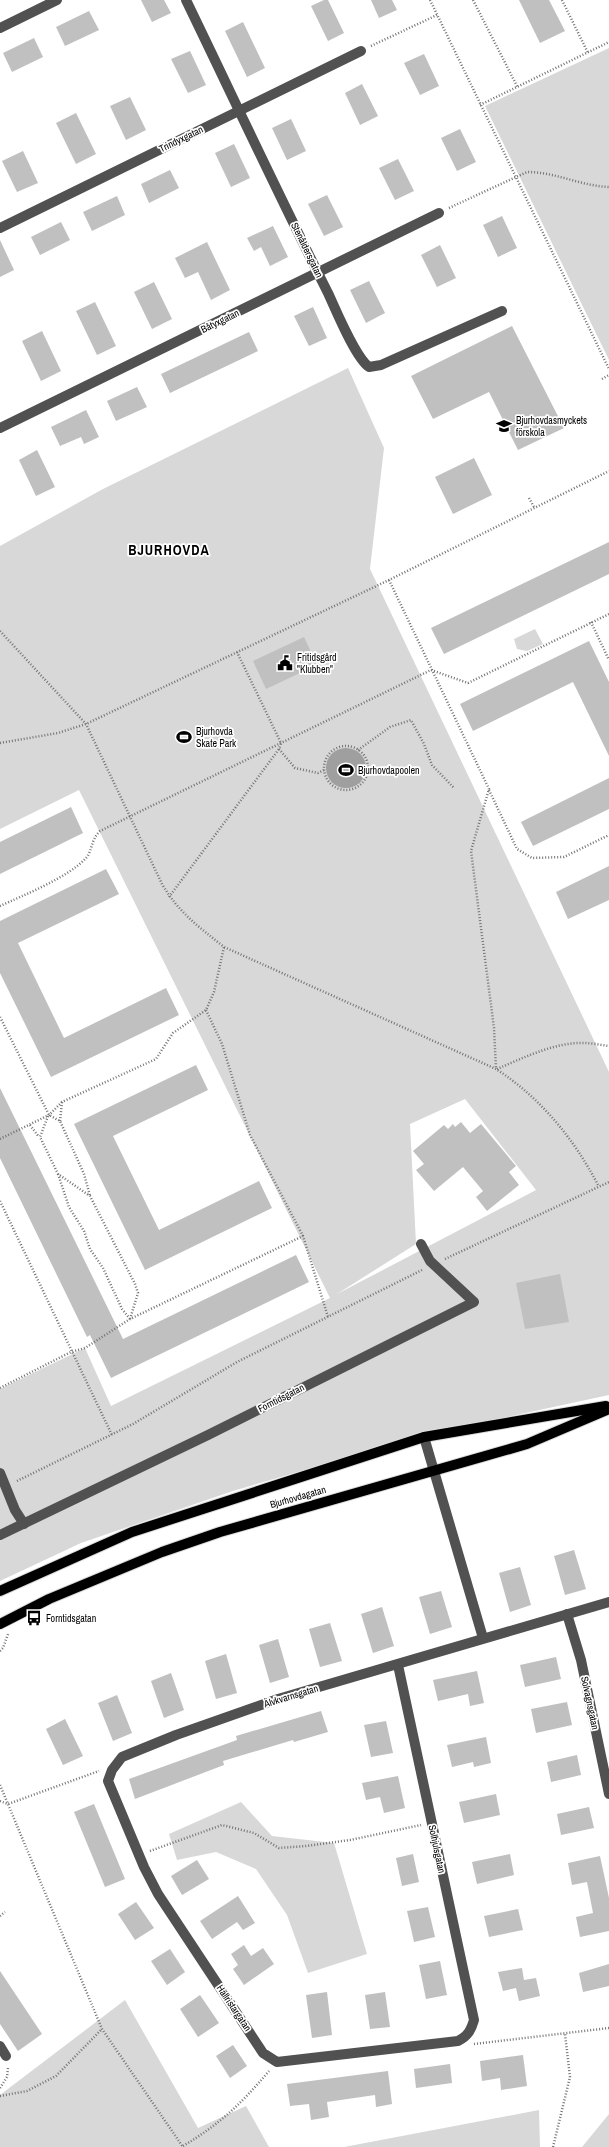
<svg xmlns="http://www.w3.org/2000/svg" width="609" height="2147" viewBox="0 0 609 2147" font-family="'Archivo Narrow',sans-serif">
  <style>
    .green { fill: #d8d8d8; fill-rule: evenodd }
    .water { fill: #9f9f9f }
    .building { fill: #c0c0c0 }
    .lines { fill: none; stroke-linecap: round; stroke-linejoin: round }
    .major-casing { stroke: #dbdbdb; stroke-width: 12 }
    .path { stroke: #737373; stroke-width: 2.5; stroke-dasharray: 1 2; stroke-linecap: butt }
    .minor { stroke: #515151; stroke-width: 10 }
    .major { stroke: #000; stroke-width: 10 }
    .labels { text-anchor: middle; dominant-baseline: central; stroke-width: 3.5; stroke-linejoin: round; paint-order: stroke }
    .street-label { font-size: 10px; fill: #000; stroke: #fff }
    .poi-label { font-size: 10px; fill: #000; stroke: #fff; text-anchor: start }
    .district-label { font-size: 14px; font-weight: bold; letter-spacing: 1px; fill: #000; stroke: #fff }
  </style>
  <rect width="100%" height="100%" fill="#fff"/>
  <!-- green -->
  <g class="green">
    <polygon points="609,48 609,360 485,106"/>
    <path d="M 348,368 L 384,448 L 370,569 L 609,1072 L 609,1395 L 424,1435 L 233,1491 L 81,1543 L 0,1581 L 0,1389 L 85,1348 L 111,1406 L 330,1298 L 79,790 L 0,829 L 0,546 L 103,489 ZM 465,1099 L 536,1190 L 337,1294 L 416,1244 L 410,1124 Z"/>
    <polygon points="535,629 543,644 527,651 517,649 514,639"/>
    <polygon points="241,1802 272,1836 334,1843 367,1954 308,1973 287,1915 256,1869 216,1852 177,1860 169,1834"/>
    <polygon points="125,2000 198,2128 246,2106 269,2147 0,2147 0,2095"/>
    <polygon points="539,2110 540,2147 344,2147"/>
    <polygon points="609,2114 609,2147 582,2147"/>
  </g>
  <!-- water -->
  <circle class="water" cx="346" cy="768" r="20"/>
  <!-- building -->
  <g class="building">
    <polygon points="141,0 164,0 171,13 152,22"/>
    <polygon points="324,0 328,0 344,33 328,41 311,6"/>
    <polygon points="371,0 392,0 397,10 379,18"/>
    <polygon points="519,0 549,0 565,31 540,43"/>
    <polygon points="89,11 99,30 65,46 56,27"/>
    <polygon points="243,22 265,68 247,77 225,31"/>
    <polygon points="34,38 43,57 12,72 3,53"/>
    <polygon points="190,51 206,85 188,93 171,59"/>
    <polygon points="424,54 439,86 420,95 404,63"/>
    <polygon points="362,84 378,116 360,125 345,93"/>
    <polygon points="130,97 146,130 126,140 110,106"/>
    <polygon points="76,113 96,154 76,164 56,123"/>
    <polygon points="291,119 306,151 287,160 272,128"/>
    <polygon points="460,129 476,162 457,171 441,138"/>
    <polygon points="234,144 250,178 231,187 215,153"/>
    <polygon points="23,151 38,183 17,192 2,161"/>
    <polygon points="398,159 414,191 395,200 379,168"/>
    <polygon points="170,170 179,188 149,203 141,184"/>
    <polygon points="327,195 343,227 324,236 308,204"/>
    <polygon points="117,196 125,215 92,231 83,212"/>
    <polygon points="502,216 517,248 498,257 483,225"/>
    <polygon points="61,222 70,240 40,255 31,237"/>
    <polygon points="273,226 288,257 270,266 261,247 254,251 247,238"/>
    <polygon points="0,240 14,270 0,277"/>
    <polygon points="207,242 230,290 211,300 198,272 185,278 175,258"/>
    <polygon points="440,245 456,278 437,287 421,255"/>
    <polygon points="369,281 385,313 366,323 350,290"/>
    <polygon points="154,282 172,319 152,329 134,292"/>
    <polygon points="95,302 116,346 97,355 76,311"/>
    <polygon points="313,307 327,338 309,346 294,316"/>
    <polygon points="512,326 564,428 518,450 489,392 433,419 411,376"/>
    <polygon points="42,331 61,371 41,381 22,341"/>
    <polygon points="249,332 258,351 170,393 161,374"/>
    <polygon points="137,387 147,407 116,421 107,401"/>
    <polygon points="86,410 99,437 84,444 81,437 60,446 51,427"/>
    <polygon points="37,450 55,487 36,496 19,460"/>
    <polygon points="474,458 492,495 453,514 435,477"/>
    <polygon points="609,542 609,574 444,654 431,628"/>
    <polygon points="304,637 317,665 266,689 253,661"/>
    <polygon points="589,641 609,682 609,756 573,682 473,731 460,704"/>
    <polygon points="609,778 609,809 533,846 521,822"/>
    <polygon points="71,807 83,833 0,874 0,842"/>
    <polygon points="609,866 609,900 568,919 556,892"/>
    <polygon points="106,869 119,894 18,943 64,1038 166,988 179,1015 51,1077 0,973 0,921"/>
    <polygon points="196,1065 208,1090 113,1136 159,1230 259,1181 272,1208 145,1270 74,1124"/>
    <polygon points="0,1088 123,1339 296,1255 309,1282 111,1378 90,1335 87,1337 0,1158"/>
    <polygon points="461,1122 470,1133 481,1124 516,1166 509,1172 519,1185 487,1211 476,1197 483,1191 463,1167 434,1191 416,1170 424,1164 413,1151 444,1125 448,1129 453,1124 455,1127"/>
    <polygon points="560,1274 569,1322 525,1329 516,1283"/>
    <polygon points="574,1550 586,1589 565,1595 554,1556"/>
    <polygon points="520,1567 531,1605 510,1612 499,1573"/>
    <polygon points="441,1591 452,1627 430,1634 419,1597"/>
    <polygon points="382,1607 394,1646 373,1653 361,1614"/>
    <polygon points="330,1623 342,1661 320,1667 309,1629"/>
    <polygon points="278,1639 289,1677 270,1683 259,1645"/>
    <polygon points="226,1654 237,1693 216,1699 205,1661"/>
    <polygon points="556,1657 561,1679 525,1687 520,1665"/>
    <polygon points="477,1671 484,1703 470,1706 468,1694 438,1701 433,1680"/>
    <polygon points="171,1673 184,1710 164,1718 151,1681"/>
    <polygon points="117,1695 132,1733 113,1741 98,1703"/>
    <polygon points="567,1702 572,1725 536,1733 531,1709"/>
    <polygon points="321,1711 328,1732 294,1742 293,1740 223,1761 224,1765 135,1799 129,1779 237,1740 236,1736"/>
    <polygon points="65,1719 83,1756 63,1765 46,1729"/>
    <polygon points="386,1721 393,1753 371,1757 364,1725"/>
    <polygon points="486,1737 491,1763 474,1767 473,1762 452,1767 447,1745"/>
    <polygon points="577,1755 581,1775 551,1782 547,1762"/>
    <polygon points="398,1776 405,1808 384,1813 380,1797 366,1800 362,1783"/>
    <polygon points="496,1794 500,1815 464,1823 459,1802"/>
    <polygon points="94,1804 125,1879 105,1887 74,1812"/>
    <polygon points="589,1807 594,1828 561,1835 557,1814"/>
    <polygon points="413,1854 419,1882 402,1886 396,1858"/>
    <polygon points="510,1854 514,1875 477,1884 472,1862"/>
    <polygon points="600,1856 609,1898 609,1931 580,1937 576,1917 593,1913 587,1882 572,1885 568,1863"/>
    <polygon points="197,1860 209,1879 182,1895 171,1876"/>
    <polygon points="238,1896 255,1923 243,1930 237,1922 212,1939 200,1921"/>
    <polygon points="136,1902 154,1928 135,1940 118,1914"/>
    <polygon points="428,1907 435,1937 414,1942 407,1911"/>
    <polygon points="518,1909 523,1930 489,1937 484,1916"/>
    <polygon points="244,1945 251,1956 263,1948 274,1964 244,1985 233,1969 238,1965 231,1954"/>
    <polygon points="170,1949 185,1972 167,1985 151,1961"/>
    <polygon points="440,1961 447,1995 426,1999 419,1965"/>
    <polygon points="609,1964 609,1986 583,1992 579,1973"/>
    <polygon points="522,1968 524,1980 536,1978 540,1996 519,2001 516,1988 503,1991 498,1972"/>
    <polygon points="0,1971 42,2034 18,2051 0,2024"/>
    <polygon points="327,1992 332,2035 312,2038 306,1995"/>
    <polygon points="385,1992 390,2027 370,2029 365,1995"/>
    <polygon points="200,1995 219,2023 198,2037 180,2009"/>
    <polygon points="233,2045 247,2066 230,2078 216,2056"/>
    <polygon points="523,2055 527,2086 501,2090 500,2078 482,2081 480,2061"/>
    <polygon points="450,2064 452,2083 416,2088 414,2069"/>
    <polygon points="388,2071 392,2104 376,2107 375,2095 327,2102 329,2117 311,2120 309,2104 290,2106 287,2084"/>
  </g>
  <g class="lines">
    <!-- major casing -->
    <g class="major-casing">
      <g id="major">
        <polyline points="0,1591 132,1532 424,1437 606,1406"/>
        <polyline points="0,1624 49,1599 162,1552 220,1532 527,1444 609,1409"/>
      </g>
    </g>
    <!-- path -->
    <g class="path">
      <polyline points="430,0 609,369"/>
      <polyline points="473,0 518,88"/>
      <polyline points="562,0 588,53"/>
      <polyline points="371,46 437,15"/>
      <polyline points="480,105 609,42"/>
      <path d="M 449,208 L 527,172 C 556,172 581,186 609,187"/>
      <polyline points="602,379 609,375"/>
      <polyline points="529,498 534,507"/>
      <polyline points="389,580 489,789 471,851 494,1028 496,1069"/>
      <polyline points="591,622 609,660"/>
      <path d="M 0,631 L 86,724 L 162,884 C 179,913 198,926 224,947 L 496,1069 C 541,1098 574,1139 598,1185"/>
      <polyline points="0,743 58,733 86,724 389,580 609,471"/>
      <circle cx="346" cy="768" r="22"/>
      <polyline points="279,749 295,768 318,773 324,770"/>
      <polyline points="358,750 390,727 411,720 424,744 432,765 454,788"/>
      <polyline points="489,790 517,849 532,858 564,857 609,835"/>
      <polyline points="169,897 279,749 281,743 237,652"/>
      <path d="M 0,906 C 24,895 69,877 86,858 C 93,850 90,841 100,831 L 431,670 L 468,683 L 609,614"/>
      <polyline points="206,1010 222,1044 250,1135 303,1236"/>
      <polyline points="0,1017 49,1115 60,1121 84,1174 90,1196"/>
      <path d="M 497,1069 C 523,1058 555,1042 584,1043 C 592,1043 601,1045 609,1046"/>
      <polyline points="48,1116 40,1137 58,1174 90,1196 135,1284 138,1293 130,1319"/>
      <polyline points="60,1121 62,1102"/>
      <polyline points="30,1125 39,1137"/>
      <polyline points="0,1139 49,1115 62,1102 156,1059 173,1033 206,1010 214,992 224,947"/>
      <polyline points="58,1174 69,1207 84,1231 90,1249 103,1268 122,1309 130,1319"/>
      <polyline points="0,1201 112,1435"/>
      <polyline points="445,1259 609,1182"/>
      <polyline points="0,1388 71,1352 85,1348 130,1319 303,1236 328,1317"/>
      <polyline points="17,1481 133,1424 237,1362 422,1270"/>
      <polyline points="0,1651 3,1648 8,1634"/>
      <polyline points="0,1785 102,2029 183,2147"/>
      <polyline points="0,1801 8,1804 99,1771"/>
      <polyline points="150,1851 222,1825 254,1833 279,1848 306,1846 350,1840 421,1825"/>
      <polyline points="0,1916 5,1912"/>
      <polyline points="474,2044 609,2028"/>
      <polyline points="0,2088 7,2077 8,2068"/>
      <polyline points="0,2096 27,2091 56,2076 102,2029"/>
      <path d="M 183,2146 C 220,2124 241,2104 269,2071"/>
      <polyline points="553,2147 570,2077 565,2034"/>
    </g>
    <!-- minor -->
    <g class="minor">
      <path d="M 186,0 C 233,97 279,196 328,293 C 336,310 355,357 369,367 L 381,365 L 502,311"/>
      <polyline points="0,28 57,0"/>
      <polyline points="0,228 361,51"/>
      <polyline points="0,428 439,213"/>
      <polyline points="424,1437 483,1638"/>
      <polyline points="0,1473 15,1510 24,1524"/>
      <polyline points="0,1535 208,1435 474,1302 430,1261 421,1244"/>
      <polyline points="567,1614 581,1660 609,1794"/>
      <path d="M 398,1665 L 474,2020 C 471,2030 468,2036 458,2041 L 277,2062 L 263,2053 L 158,1894 L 144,1867 L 108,1781 L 112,1770 L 122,1757 L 176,1735 L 278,1699 L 609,1602"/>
      <polyline points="0,2046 6,2056"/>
    </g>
    <!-- major -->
    <use href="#major" class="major"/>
  </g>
  <!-- icons -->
  <defs>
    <g id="school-bare" transform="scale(1.2)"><path d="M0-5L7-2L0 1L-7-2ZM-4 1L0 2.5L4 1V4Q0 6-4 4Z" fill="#000" stroke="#fff" stroke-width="2.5" paint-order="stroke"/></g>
    <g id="civic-bare" transform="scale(1.2)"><path d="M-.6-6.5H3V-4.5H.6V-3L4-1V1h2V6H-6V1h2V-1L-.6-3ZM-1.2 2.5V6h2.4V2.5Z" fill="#000" stroke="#fff" stroke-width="2.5" paint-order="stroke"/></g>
    <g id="stadium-bare" transform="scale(1.2)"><path d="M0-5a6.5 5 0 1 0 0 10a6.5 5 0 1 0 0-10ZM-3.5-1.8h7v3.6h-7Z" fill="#000" stroke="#fff" stroke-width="2.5" paint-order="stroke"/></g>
    <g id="bus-bare" transform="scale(1.2)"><path d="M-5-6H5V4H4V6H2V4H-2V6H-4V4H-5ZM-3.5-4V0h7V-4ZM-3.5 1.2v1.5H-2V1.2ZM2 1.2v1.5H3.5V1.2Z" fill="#000" stroke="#fff" stroke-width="2.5" paint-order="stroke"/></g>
  </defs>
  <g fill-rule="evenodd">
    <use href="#school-bare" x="504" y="426"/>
    <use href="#civic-bare" x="285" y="663"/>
    <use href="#stadium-bare" x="184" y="737"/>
    <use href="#stadium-bare" x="346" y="770"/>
    <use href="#bus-bare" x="34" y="1618"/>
  </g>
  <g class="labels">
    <!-- street labels -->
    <g class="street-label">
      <text transform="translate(181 139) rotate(-26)">Trindyxgatan</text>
      <text transform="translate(307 250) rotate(64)">Stenåldersgatan</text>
      <text transform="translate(220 321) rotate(-26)">Båtyxgatan</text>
      <text transform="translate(281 1398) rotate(-27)">Forntidsgatan</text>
      <text transform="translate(298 1497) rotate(-16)">Bjurhovdagatan</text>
      <text transform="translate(291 1696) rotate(-17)">Älvkvarnsgatan</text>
      <text transform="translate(590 1703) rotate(78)">Solvagnsgatan</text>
      <text transform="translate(437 1849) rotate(78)">Solhjulsgatan</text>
      <text transform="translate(234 2008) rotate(56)">Hällristargatan</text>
    </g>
    <!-- poi labels -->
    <g class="poi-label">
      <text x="516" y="420">Bjurhovdasmyckets<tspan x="516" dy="12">förskola</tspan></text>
      <text x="297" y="657">Fritidsgård<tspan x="297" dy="12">"Klubben"</tspan></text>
      <text x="196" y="731">Bjurhovda<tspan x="196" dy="12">Skate Park</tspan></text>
      <text x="358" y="770">Bjurhovdapoolen</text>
      <text x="46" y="1618">Forntidsgatan</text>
    </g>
    <!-- district labels -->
    <g class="district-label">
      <text x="169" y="550">BJURHOVDA</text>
    </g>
  </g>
</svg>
